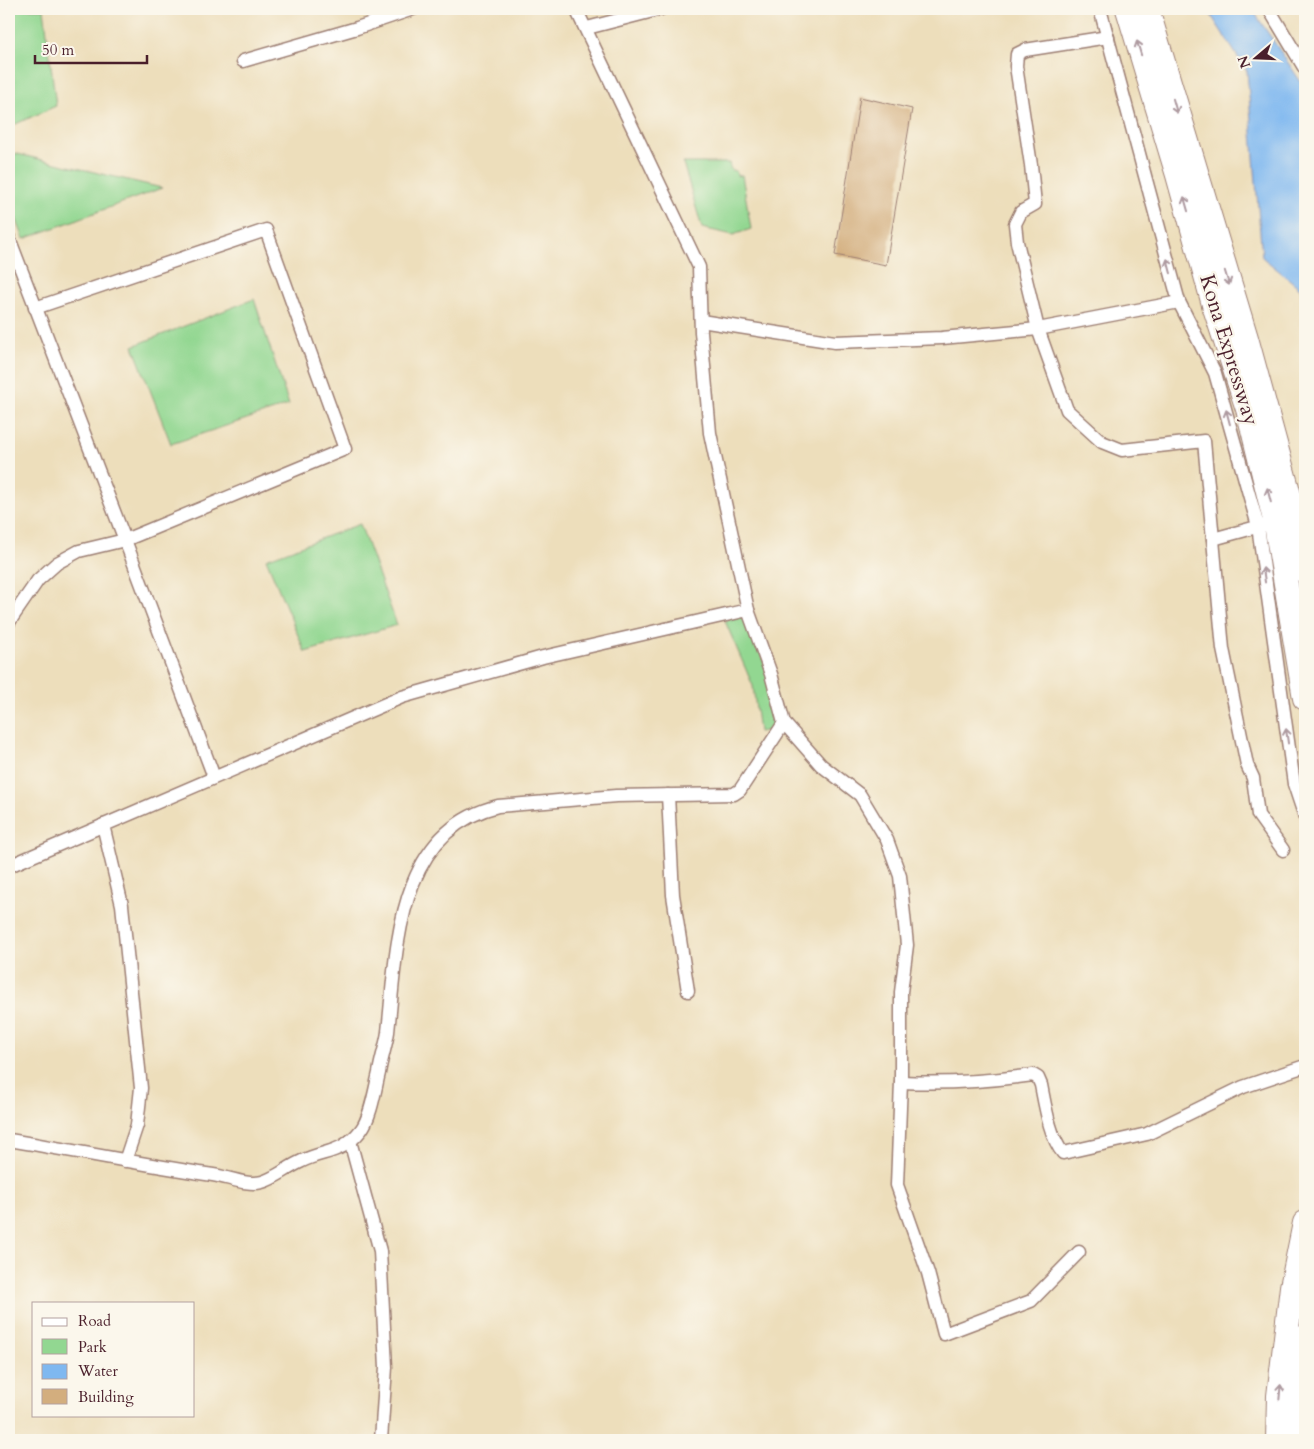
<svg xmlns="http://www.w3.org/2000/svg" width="1314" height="1449" viewBox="0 0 1314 1449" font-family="Cardo,serif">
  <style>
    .green { fill: #92d791; stroke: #6e7b5e }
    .water { fill: #7fb8f0; stroke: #646c8e }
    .building { fill: #d3ae7e }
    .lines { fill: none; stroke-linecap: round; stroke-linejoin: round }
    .street-casing { stroke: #9c7e73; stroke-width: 15 }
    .highway-casing { stroke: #9c7e73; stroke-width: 26 }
    .street { stroke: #fff; stroke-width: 12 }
    .highway { stroke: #fff; stroke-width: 24 }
    .oneway { stroke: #ae9aa0 }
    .labels { text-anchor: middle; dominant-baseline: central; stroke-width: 5; stroke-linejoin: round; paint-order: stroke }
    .street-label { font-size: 21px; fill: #4a1f2b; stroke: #fbf7ec }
  </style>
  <rect width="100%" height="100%" fill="#fbf7ec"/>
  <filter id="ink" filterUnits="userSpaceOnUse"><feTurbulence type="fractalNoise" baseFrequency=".02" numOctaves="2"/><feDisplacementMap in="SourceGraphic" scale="10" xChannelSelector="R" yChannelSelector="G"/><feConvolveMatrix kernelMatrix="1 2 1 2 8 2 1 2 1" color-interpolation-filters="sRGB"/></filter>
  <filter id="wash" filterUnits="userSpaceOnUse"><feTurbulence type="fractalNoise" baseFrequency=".0096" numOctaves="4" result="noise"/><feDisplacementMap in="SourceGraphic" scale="20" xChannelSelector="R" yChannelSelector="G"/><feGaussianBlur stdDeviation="1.12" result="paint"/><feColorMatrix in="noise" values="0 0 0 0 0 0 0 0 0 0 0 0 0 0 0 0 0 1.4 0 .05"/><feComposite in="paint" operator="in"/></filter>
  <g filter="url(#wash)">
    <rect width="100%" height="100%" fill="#eddebb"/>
    <!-- green -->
    <g class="green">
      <polygon points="9,9 44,9 56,106 9,127"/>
      <polygon points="9,152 162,188 24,239 9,200"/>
      <polygon points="683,163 729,163 731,170 736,171 737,176 742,175 751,229 733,235 702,228"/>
      <polygon points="254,299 289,405 171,444 133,346"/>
      <polygon points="360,524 397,625 305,652 266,559"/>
      <polygon points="747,611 780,713 770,730 759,732 753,686 725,621"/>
    </g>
    <!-- water -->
    <polygon class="water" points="1207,9 1252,9 1305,88 1305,357 1304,354 1301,289 1262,257 1247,71"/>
    <g id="blocks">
      <!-- building -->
      <polygon class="building" points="860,97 912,109 886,265 835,255"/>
    </g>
  </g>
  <g filter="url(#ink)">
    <use href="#blocks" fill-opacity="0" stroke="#9c7e73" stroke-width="1"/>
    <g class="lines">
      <!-- street casing -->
      <g class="street-casing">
        <g id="street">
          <polyline points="576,9 699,267 701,332 710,433 748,610"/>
          <polyline points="1100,9 1179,302 1215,373 1258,526 1294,784 1305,817"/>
          <polyline points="1269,9 1305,69"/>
          <polyline points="587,28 661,9"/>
          <polyline points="1108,37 1025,50 1017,54 1016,66 1031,165 1035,204 1021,212 1015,224 1017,242 1038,329 1067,410 1102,442 1122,450 1204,441 1223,649 1247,765 1253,778 1258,815 1283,850"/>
          <polyline points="243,61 357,28 413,9"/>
          <polyline points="9,238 125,540 214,777"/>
          <polyline points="701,321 835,342 942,338 1038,329 1179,302"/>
          <polyline points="1213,539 1264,525"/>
          <polyline points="9,622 38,580 57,563 79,551 125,540 345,449 266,230 35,308"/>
          <polyline points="668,795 673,895 688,991"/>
          <polyline points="103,825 122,905 141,1088 137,1125 125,1161"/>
          <polyline points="9,866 402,697 543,657 748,610 771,674 784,723 821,765 860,795 887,840 900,876 907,945 901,992 901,1082 897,1185 928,1273 944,1334 1031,1301 1079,1252"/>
          <path d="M 901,1082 C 945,1084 990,1081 1033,1075 L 1038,1078 L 1041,1085 C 1045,1105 1050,1138 1063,1153 L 1147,1134 L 1243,1087 L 1305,1066"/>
          <path d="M 9,1140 C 77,1151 145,1165 213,1175 C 228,1177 247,1186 262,1182 C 276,1178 288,1167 302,1161 C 325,1150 342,1154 361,1130 C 371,1117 375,1089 379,1073 C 381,1059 386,1046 388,1032 C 397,949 396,831 498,806 L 616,796 L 734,794 L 740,790 L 784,723"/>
          <polyline points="350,1141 380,1251 386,1367 381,1440"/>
        </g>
      </g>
      <!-- highway casing -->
      <g class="highway-casing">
        <g id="highway">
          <polyline points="1128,9 1178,175 1215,308 1248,409 1276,524 1305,698"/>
          <polyline points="1147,9 1246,338 1295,517 1305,571"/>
          <polyline points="1278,1440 1279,1396 1292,1287 1305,1223"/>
          <polyline points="1297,1440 1300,1380 1305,1337"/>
        </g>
      </g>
      <!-- street -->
      <use href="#street" class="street"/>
      <!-- highway -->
      <use href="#highway" class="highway"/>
    </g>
    <!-- one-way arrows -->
    <defs><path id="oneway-shaft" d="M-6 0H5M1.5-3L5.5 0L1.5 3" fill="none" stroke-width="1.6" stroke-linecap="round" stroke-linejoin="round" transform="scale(1.25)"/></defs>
    <g class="oneway">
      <use href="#oneway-shaft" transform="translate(1139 48) rotate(-107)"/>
      <use href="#oneway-shaft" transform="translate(1175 106) rotate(74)"/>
      <use href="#oneway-shaft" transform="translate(1186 204) rotate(-106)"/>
      <use href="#oneway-shaft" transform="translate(1169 266) rotate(-105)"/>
      <use href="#oneway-shaft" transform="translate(1227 278) rotate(73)"/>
      <use href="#oneway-shaft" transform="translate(1228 417) rotate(-105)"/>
      <use href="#oneway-shaft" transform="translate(1269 495) rotate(-104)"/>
      <use href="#oneway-shaft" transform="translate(1264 575) rotate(-98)"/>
      <use href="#oneway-shaft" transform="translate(1287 736) rotate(-98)"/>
      <use href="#oneway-shaft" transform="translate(1280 1392) rotate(-85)"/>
    </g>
  </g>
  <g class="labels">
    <!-- street labels -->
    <g class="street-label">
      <text transform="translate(1229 350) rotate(73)">Kona Expressway</text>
    </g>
  </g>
  <!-- margin -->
  <rect width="1314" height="1449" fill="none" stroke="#fbf7ec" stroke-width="30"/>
  <!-- legend -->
  <rect x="32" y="1302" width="162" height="115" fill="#fbf7ec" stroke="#b4a19f"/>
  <rect x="42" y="1318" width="25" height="8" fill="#ffffff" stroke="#b4a19f"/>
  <text x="78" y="1326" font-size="15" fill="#4a1f2b">Road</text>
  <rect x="42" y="1339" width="25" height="15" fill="#92d791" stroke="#b4a19f"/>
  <text x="78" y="1352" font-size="15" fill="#4a1f2b">Park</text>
  <rect x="42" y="1364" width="25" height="15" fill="#7fb8f0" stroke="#b4a19f"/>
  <text x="78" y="1376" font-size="15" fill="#4a1f2b">Water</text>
  <rect x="42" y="1389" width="25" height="15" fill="#d3ae7e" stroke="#b4a19f"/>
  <text x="78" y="1402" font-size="15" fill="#4a1f2b">Building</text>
  <!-- north arrow -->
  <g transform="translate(1256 58) rotate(251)" stroke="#fbf7ec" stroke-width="4" paint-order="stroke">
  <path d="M0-4L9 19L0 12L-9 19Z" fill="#4a1f2b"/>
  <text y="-8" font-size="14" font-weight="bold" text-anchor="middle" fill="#4a1f2b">N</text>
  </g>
  <!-- scale -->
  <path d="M35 55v8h112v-8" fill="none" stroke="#4a1f2b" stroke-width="2.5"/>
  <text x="42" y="55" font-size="15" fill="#4a1f2b" stroke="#fbf7ec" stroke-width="4" paint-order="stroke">50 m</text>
</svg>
